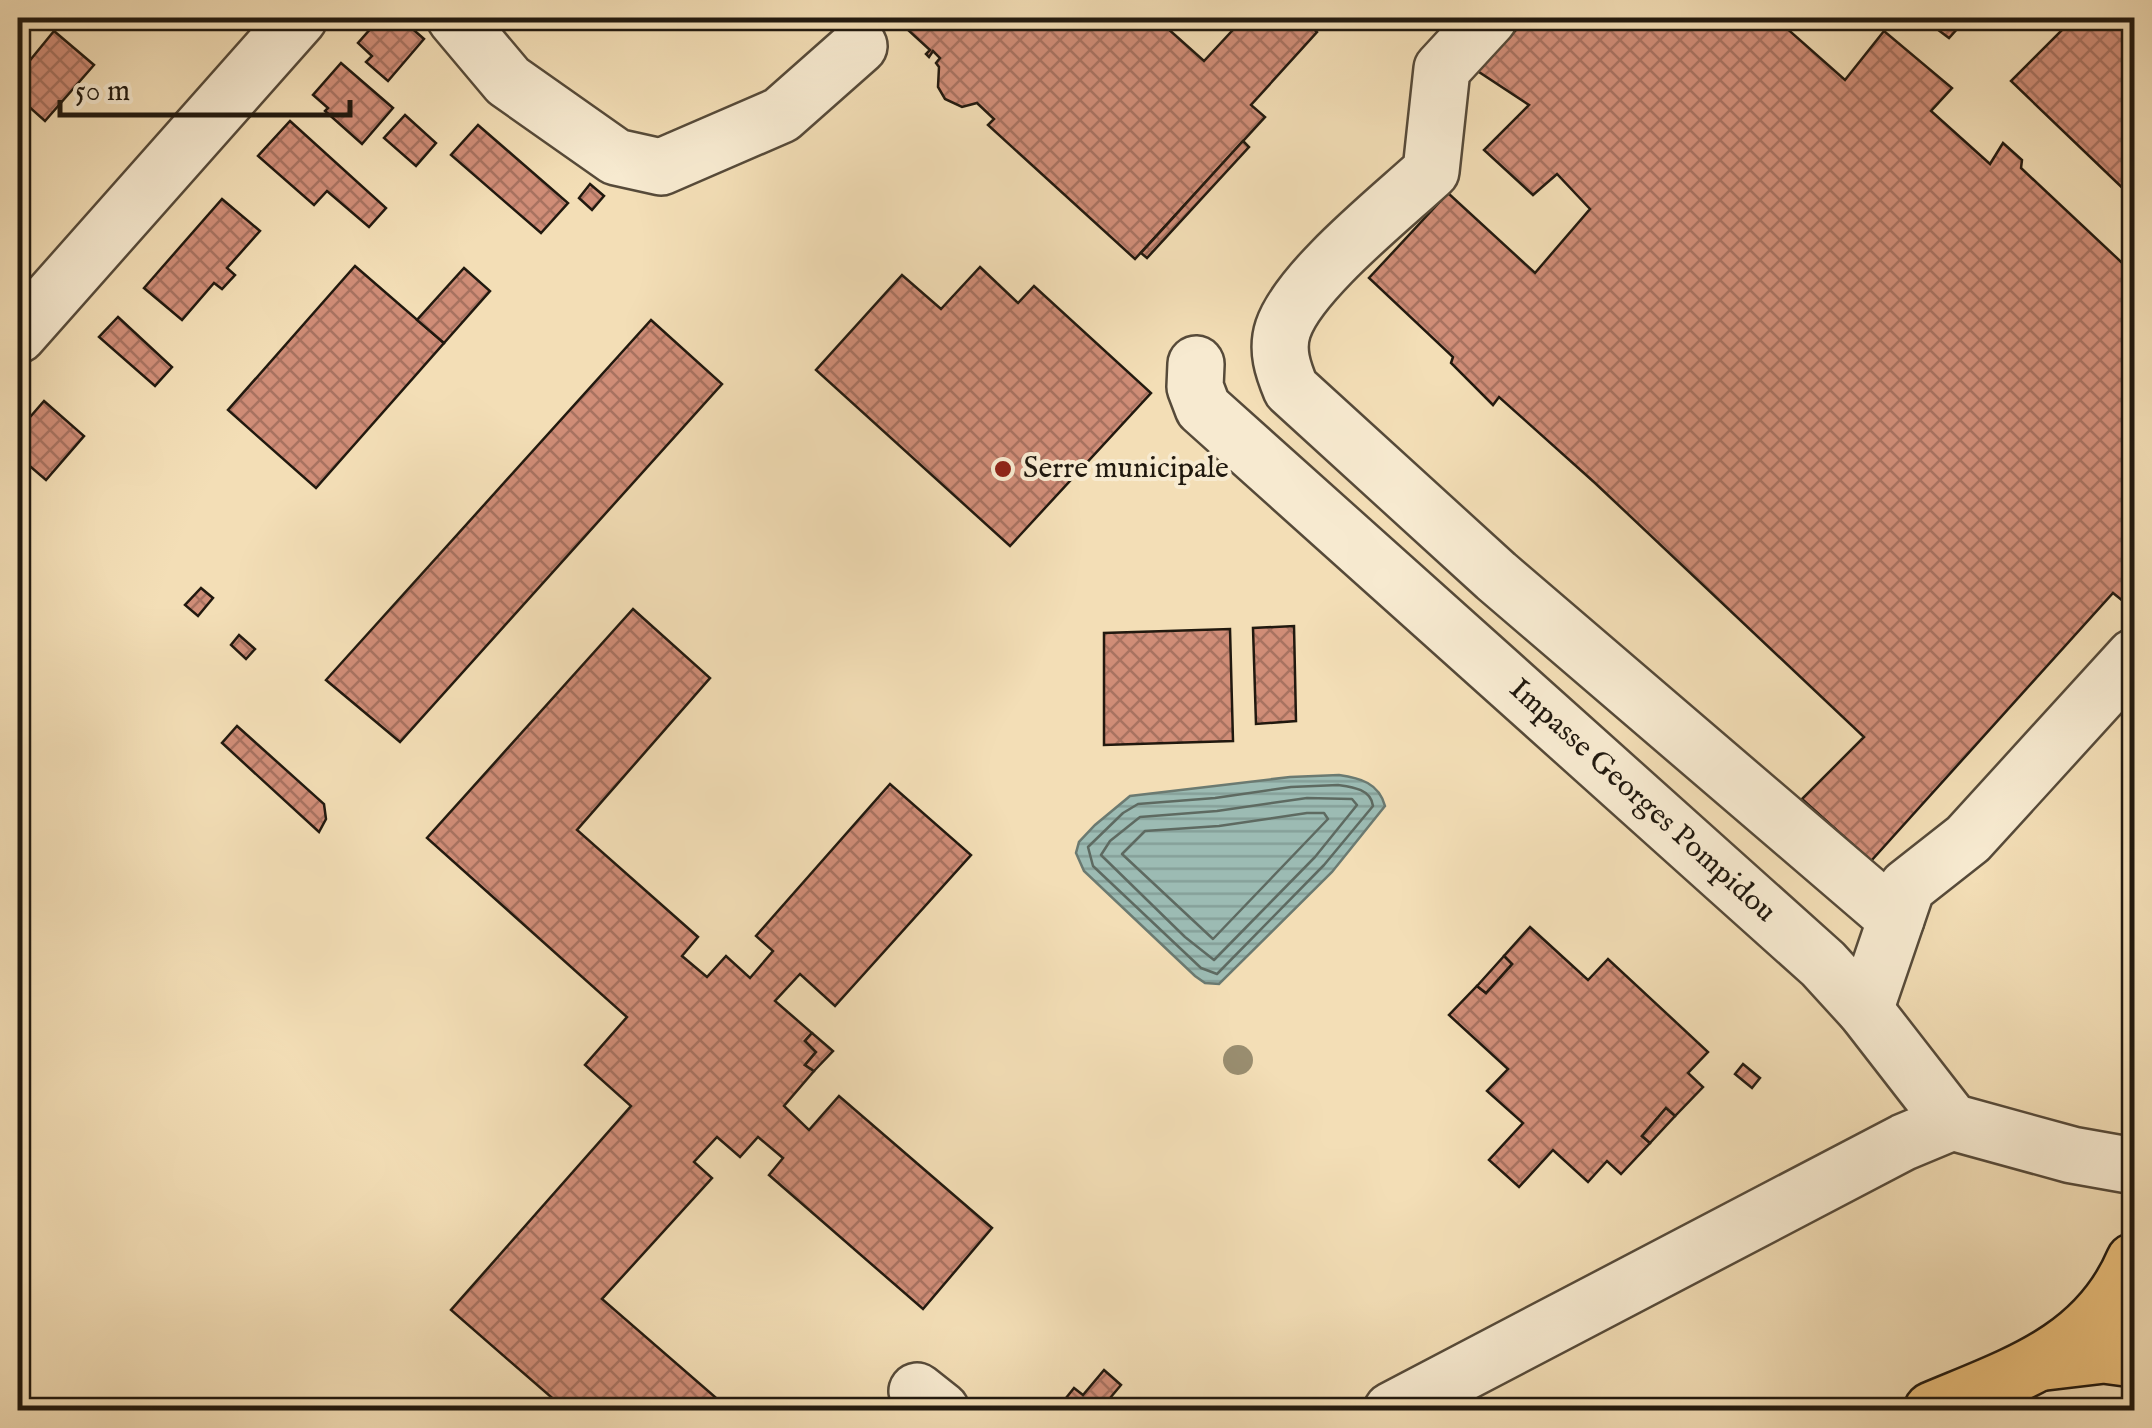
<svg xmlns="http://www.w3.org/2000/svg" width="2152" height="1428" viewBox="0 0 2152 1428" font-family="'IM FELL English',serif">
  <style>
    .water { fill: url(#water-rules); stroke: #6b7a71; stroke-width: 2.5 }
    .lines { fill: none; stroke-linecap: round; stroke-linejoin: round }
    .shore { stroke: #5e6a61; stroke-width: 2.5 }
    .building { fill: url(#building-cross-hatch); stroke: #21190f; stroke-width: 2.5 }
    .minor-casing { stroke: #564a39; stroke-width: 60 }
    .major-casing { stroke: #21190f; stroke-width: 60 }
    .minor { stroke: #f7ead0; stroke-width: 55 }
    .major { stroke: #eabf7b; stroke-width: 55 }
    .tree { fill: #998d6f }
    .poi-dot { fill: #8f2418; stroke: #f7ead0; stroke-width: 4 }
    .labels { text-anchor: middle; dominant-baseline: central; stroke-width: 8; stroke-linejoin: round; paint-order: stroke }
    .poi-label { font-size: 30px; fill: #21190f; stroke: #f7ead0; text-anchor: start }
    .street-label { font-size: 30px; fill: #21190f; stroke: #f7ead0 }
  </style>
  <defs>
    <pattern id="water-rules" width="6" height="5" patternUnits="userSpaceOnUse" patternTransform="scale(2.5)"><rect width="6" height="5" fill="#9cbbb3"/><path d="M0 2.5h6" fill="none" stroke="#86a099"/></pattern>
    <pattern id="building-cross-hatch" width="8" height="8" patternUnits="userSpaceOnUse" patternTransform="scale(2.5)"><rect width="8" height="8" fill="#d08d77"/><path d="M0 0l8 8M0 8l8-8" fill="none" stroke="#a87260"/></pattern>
  </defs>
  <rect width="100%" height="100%" fill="#f3deb6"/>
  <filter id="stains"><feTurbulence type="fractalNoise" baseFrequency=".002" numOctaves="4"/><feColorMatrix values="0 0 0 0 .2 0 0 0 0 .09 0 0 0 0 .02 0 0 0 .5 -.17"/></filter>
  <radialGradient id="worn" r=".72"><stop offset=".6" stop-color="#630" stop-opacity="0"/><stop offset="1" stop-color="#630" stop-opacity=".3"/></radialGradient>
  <!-- water -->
  <path class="water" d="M 1339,775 C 1360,778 1379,783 1385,806 L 1332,872 L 1219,984 L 1205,983 L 1195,976 L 1084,871 L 1076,853 L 1079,842 L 1095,825 L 1130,796 L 1290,777 Z"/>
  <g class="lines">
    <!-- shore -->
    <g class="shore">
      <path d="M 1338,785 C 1352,787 1371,789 1373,806 L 1324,865 L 1217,974 L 1201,968 L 1093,866 L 1088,847 L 1123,813 L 1138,804 L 1215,798 L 1291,787 Z"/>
      <polygon points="1307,798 1352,799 1357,805 1315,857 1214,960 1185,937 1101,855 1110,841 1140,817 1217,811"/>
      <polygon points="1307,813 1324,813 1328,819 1213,939 1122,854 1145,831 1219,826"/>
    </g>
  </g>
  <!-- building -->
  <g class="building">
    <polygon points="380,18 400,18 424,39 388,81 366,62 372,56 358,43"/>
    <polygon points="895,18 1156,18 1204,61 1244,18 1301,18 1317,32 1251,105 1265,117 1135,259 988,125 994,119 977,103 962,107 945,99 938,87 939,67 936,63 940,58 933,51 929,57 926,54 930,50"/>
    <polygon points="1528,18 1598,18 1603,23 1608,18 1775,18 1845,80 1884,31 1952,88 1931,111 1990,164 2003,143 2022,160 2021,168 2134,274 2134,610 2113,593 1871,861 1802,799 1864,737 1595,483 1499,397 1493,405 1451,363 1453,357 1369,278 1448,193 1535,273 1590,209 1557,174 1533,195 1484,150 1529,105 1476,70"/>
    <polygon points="1947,18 1966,19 1949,38 1937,29"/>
    <polygon points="2074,18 2134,18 2134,199 2011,81"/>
    <polygon points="54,31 94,65 45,121 18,97 18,75"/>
    <polygon points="341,63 393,108 362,144 325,111 328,108 313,95"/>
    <polygon points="405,115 436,143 416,166 384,138"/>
    <polygon points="290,121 386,208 369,227 327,191 314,205 258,156"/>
    <polygon points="478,125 568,203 541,233 451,155"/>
    <polygon points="1243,141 1249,147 1147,258 1141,253"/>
    <polygon points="590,184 604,196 592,210 579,198"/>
    <polygon points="222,199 260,231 227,268 235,275 222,289 214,283 182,320 144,288"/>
    <polygon points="355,266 444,343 316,488 228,410"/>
    <polygon points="980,267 1018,303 1034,286 1151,393 1010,546 816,370 902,275 941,309"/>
    <polygon points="464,268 490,291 444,343 417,320"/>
    <polygon points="118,317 172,367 155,386 99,337"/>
    <polygon points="651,320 722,384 400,742 326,680"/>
    <polygon points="44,401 84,436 46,480 18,456 18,431"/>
    <polygon points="201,588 213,598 198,616 185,605"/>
    <polygon points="633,609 710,678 577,830 698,937 682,956 707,977 726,956 750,978 773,951 756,936 890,784 971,855 835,1006 800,974 775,1001 812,1033 805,1041 816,1052 805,1065 814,1071 784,1106 809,1130 839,1096 992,1228 923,1309 769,1175 783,1158 758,1137 740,1157 717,1137 694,1162 712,1178 602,1299 730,1410 566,1410 451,1310 631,1106 585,1065 627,1017 427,838"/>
    <polygon points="1294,626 1296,721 1256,724 1253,628"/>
    <polygon points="1230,629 1233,741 1104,745 1104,633"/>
    <polygon points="239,635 255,649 246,659 231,645"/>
    <polygon points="237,726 324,804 326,819 319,832 222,743"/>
    <polygon points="1530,927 1588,980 1608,959 1708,1052 1688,1073 1703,1087 1675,1116 1666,1108 1642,1136 1650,1143 1621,1174 1607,1161 1588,1182 1553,1150 1519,1187 1489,1160 1523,1123 1487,1091 1508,1069 1449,1015 1477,986 1486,993 1512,964 1504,956"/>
    <polygon points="1504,956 1512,964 1486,993 1477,986"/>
    <polygon points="812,1033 833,1051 814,1071 805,1065 816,1052 805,1041"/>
    <polygon points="1743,1064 1760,1078 1752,1088 1735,1074"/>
    <polygon points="1666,1108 1675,1116 1650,1143 1642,1136"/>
    <polygon points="1104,1370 1121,1385 1100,1410 1082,1410 1066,1398 1074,1388 1083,1395"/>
  </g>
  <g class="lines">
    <!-- minor casing -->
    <g class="minor-casing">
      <g id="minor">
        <polyline points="455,18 508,81 616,157 661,167 781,115 859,46"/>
        <path d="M 1489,18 L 1442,69 L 1431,171 C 1391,208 1299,281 1283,329 C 1276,350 1283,370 1291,389 L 1496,576 L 1896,919"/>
        <polyline points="18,335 299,18"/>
        <polyline points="1196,364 1195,387 1203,408 1823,964 1865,1010 1952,1122 2072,1155 2134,1166"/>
        <polyline points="1865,1010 1907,887 1968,839 2134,657"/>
        <polyline points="917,1391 941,1410"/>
        <polyline points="1392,1410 1904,1142 1952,1122"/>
      </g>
    </g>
    <!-- major casing -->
    <g class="major-casing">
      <g id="major">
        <polyline points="2045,1362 2104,1355 2134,1359"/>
        <path d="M 1932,1410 C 2015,1375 2096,1350 2134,1261"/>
      </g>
    </g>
    <!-- minor -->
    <use href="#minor" class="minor"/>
    <!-- major -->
    <use href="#major" class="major"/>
  </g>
  <!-- trees -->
  <circle class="tree" cx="1238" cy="1060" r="15"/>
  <!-- markers -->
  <circle class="poi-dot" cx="1003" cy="469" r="10"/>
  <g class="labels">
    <!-- poi labels -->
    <g class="poi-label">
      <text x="1023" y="469">Serre municipale</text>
    </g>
    <!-- street labels -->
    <g class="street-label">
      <text transform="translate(1642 801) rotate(42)">Impasse Georges Pompidou</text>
    </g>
  </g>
  <!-- margin -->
  <rect width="2152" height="1428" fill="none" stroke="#f3deb6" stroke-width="60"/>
  <rect x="20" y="20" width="2112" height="1388" fill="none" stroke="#21190f" stroke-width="5"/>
  <rect x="30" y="30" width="2092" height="1368" fill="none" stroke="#21190f" stroke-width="2.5"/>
  <!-- scale -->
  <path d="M60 100v15h290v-15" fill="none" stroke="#21190f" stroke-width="5"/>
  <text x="75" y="100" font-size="30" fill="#21190f" stroke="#f7ead0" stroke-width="8" paint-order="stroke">50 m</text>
  <rect width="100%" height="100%" filter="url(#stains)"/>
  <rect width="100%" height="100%" fill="url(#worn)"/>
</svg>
